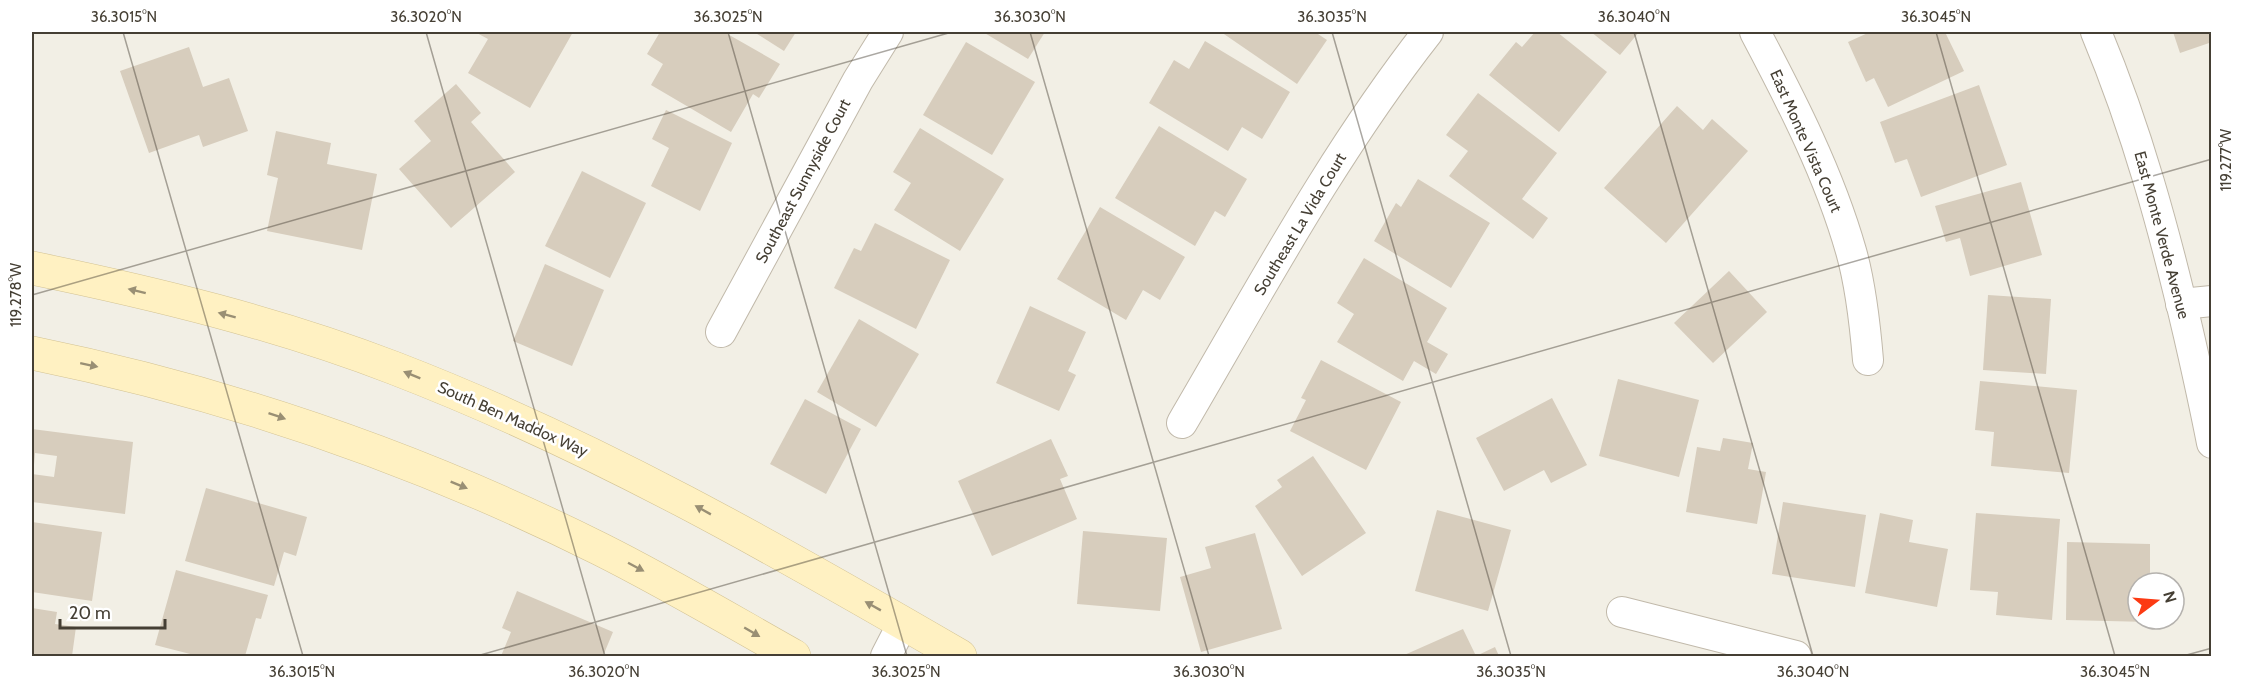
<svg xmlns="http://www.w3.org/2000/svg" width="2243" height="688" viewBox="0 0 2243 688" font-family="Cabin,sans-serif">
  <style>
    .building { fill: #d7cdbd }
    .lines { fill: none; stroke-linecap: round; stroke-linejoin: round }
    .street-casing { stroke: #c1b9aa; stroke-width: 32 }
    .secondary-casing { stroke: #d3c394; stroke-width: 34 }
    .street { stroke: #fff; stroke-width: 30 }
    .secondary { stroke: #fff1c2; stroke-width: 33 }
    .oneway { fill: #998f74 }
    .ticks { fill: none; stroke: #453f34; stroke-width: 1.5; stroke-opacity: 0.45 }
    .labels { text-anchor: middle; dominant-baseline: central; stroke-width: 5; stroke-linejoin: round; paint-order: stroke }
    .street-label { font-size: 16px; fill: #453f34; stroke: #fff }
    .neatline { fill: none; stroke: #453f34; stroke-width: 2 }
    .ticks-label { font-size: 15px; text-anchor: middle; fill: #453f34 }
  </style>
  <rect width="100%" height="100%" fill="#f2efe5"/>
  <!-- building -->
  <g class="building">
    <polygon points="475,32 573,32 530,108 468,73 488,39"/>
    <polygon points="660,32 724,32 780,64 759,98 753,94 731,132 651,85 663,64 647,54"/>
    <polygon points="754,32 796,32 784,51"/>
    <polygon points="983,32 1045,32 1028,59"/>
    <polygon points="1221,32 1315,32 1327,40 1297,84"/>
    <polygon points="1535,32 1557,32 1607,72 1559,132 1489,75 1516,42 1522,47"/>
    <polygon points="1591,32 1639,32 1620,55"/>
    <polygon points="1870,32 1945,32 1964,71 1888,107 1874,78 1866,82 1848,42"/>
    <polygon points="2173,32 2212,32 2212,42 2180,53"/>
    <polygon points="1205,41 1290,92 1262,139 1242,127 1228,151 1149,103 1174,60 1189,69"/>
    <polygon points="966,42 1035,82 992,155 923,115"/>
    <polygon points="189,47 203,87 229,78 248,131 203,147 199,135 149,153 120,71"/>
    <polygon points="456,84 481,113 471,122 515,172 451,228 399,169 431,141 414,121"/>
    <polygon points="1979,85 2007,165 1921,197 1907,159 1895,163 1880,122"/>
    <polygon points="1478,93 1557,153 1522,199 1548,218 1533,239 1449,176 1468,151 1446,135"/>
    <polygon points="1677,106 1703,130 1712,119 1748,151 1666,243 1604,188"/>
    <polygon points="666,110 732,143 700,211 651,186 669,148 652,139"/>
    <polygon points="1159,126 1247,179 1225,217 1215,211 1195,246 1115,198"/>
    <polygon points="920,128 1004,179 960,251 894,210 911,183 893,172"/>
    <polygon points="276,131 331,143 327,164 377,174 362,250 267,231 278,178 267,175"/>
    <polygon points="582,171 646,203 610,278 545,246"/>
    <polygon points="1418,179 1490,223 1451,288 1374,241 1396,203 1401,207"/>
    <polygon points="2021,182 2042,255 1970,276 1960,238 1946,242 1935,206"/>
    <polygon points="1100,207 1185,257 1160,300 1143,290 1126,320 1057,279"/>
    <polygon points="875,223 950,260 916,329 834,288 854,248 861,251"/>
    <polygon points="1364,258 1447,308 1427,342 1448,354 1436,374 1414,361 1403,381 1337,342 1354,314 1337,303"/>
    <polygon points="545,264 604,290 572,366 513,341"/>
    <polygon points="1729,271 1767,312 1713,363 1674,323"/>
    <polygon points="1988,295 2051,299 2046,374 1983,370"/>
    <polygon points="1030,306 1086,332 1068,371 1076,375 1059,411 996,383"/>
    <polygon points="859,319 919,354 876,427 817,392"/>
    <polygon points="1321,360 1401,402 1366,470 1290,431 1306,400 1301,398"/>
    <polygon points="1618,379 1699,400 1679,477 1599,456"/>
    <polygon points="1980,381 2077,390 2069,473 1991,466 1994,432 1975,430"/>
    <polygon points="1552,398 1587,465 1551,483 1544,470 1504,491 1476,438"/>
    <polygon points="805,399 861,429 826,494 770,464"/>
    <polygon points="32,429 133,442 125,514 32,502 32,474 54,477 57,456 35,453 34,465 32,465"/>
    <polygon points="1723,438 1753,443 1748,469 1766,472 1757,524 1686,512 1697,447 1720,451"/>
    <polygon points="1051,439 1068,476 1060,479 1077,519 992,556 958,481"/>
    <polygon points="1313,456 1366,533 1302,576 1255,506 1282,487 1277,480"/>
    <polygon points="206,488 307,517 296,556 284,552 274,586 185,561"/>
    <polygon points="1783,502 1866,515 1855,587 1772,574"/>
    <polygon points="1437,510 1511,530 1488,611 1415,591"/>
    <polygon points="1880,513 1913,520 1909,542 1948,549 1937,607 1865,593"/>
    <polygon points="1976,513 2060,519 2052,620 1996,615 1998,592 1970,590"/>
    <polygon points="32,522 102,532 92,601 32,592"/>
    <polygon points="1083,531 1167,538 1160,611 1077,604"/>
    <polygon points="1255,533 1282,629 1201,652 1180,577 1211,568 1205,547"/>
    <polygon points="2067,542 2150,544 2150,583 2138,583 2138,619 2149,619 2149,622 2066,620"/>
    <polygon points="176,570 268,595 261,619 256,618 245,656 198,656 155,645"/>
    <polygon points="517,591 613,632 603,656 501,656 511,632 502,628"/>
    <polygon points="32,608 57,612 55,624 76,627 72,656 32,656"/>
    <polygon points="1463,629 1476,656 1495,647 1499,656 1402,656"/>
  </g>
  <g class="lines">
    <!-- street casing -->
    <g class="street-casing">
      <g id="street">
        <path d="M 1755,32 C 1792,102 1829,174 1851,251 C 1861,286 1865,324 1868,360"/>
        <path d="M 2096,32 C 2137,130 2165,232 2189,336 C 2197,371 2205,407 2212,443"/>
        <polyline points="2181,304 2212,301"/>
        <polyline points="721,332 858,80 888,32"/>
        <path d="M 1182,423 C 1260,290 1333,153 1428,32"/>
        <polyline points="1622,612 1796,656"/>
        <polyline points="886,656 903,623"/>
      </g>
    </g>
    <!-- secondary casing -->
    <g class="secondary-casing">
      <g id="secondary">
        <path d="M 32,268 C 154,293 277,323 394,368 C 594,445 776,549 960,656"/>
        <path d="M 32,353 C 228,393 420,459 600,549 C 666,582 730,620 794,656"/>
      </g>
    </g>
    <!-- street -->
    <use href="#street" class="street"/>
    <!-- secondary -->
    <use href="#secondary" class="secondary"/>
  </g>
  <!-- one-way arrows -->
  <defs><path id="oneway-solid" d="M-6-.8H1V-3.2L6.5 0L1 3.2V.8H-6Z" transform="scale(1.5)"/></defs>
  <g class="oneway">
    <use href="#oneway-solid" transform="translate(137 291) rotate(-166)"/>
    <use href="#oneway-solid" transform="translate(227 315) rotate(-165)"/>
    <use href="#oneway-solid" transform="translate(89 365) rotate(12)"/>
    <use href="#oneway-solid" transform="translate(412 375) rotate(-158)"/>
    <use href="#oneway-solid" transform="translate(277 416) rotate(19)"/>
    <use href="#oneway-solid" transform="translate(459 485) rotate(22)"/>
    <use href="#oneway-solid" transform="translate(703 510) rotate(-151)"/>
    <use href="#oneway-solid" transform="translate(636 567) rotate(28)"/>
    <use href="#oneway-solid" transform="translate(873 606) rotate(-151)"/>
    <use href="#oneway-solid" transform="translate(752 632) rotate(30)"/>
  </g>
  <!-- ticks -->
  <path class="ticks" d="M 123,32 L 303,656M 426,32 L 605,656M 728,32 L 907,656M 1030,32 L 1209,656M 1332,32 L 1511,656M 1634,32 L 1813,656M 1936,32 L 2115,656M 32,295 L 952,32M 477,656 L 2212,159M 2183,656 L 2212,648"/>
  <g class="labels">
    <!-- street labels -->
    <g class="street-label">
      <text transform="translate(1806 141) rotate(66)">East Monte Vista Court</text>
      <text transform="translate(803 181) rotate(-62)">Southeast Sunnyside Court</text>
      <text transform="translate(1300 224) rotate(-59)">Southeast La Vida Court</text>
      <text transform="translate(2162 235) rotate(75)">East Monte Verde Avenue</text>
      <text transform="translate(513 419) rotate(24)">South Ben Maddox Way</text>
    </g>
  </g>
  <!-- border -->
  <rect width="2243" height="688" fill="none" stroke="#ffffff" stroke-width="66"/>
  <!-- north arrow -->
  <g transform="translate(2156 601) rotate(74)"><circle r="28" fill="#ffffff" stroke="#b5b2ae" stroke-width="1.5"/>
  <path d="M0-4.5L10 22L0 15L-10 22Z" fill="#fc3a13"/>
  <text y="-9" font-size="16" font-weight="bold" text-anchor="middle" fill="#453f34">N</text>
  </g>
  <!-- scale -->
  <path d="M60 619v9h105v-9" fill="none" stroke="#453f34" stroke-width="3"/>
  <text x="69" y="619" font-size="18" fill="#453f34" stroke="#ffffff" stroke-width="4.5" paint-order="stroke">20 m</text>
  <rect x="33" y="33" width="2177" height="622" class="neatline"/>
  <g class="ticks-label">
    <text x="124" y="22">36.3015°N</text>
    <text x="426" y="22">36.3020°N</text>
    <text x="728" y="22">36.3025°N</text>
    <text x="1030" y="22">36.3030°N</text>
    <text x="1332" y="22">36.3035°N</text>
    <text x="1634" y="22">36.3040°N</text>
    <text x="1936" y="22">36.3045°N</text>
    <text transform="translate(2226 160) rotate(-90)" y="5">119.277°W</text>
    <text transform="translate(16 295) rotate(-90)" y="5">119.278°W</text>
    <text x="302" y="677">36.3015°N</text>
    <text x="604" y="677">36.3020°N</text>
    <text x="906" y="677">36.3025°N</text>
    <text x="1209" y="677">36.3030°N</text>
    <text x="1511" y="677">36.3035°N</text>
    <text x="1813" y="677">36.3040°N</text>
    <text x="2115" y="677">36.3045°N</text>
  </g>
</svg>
